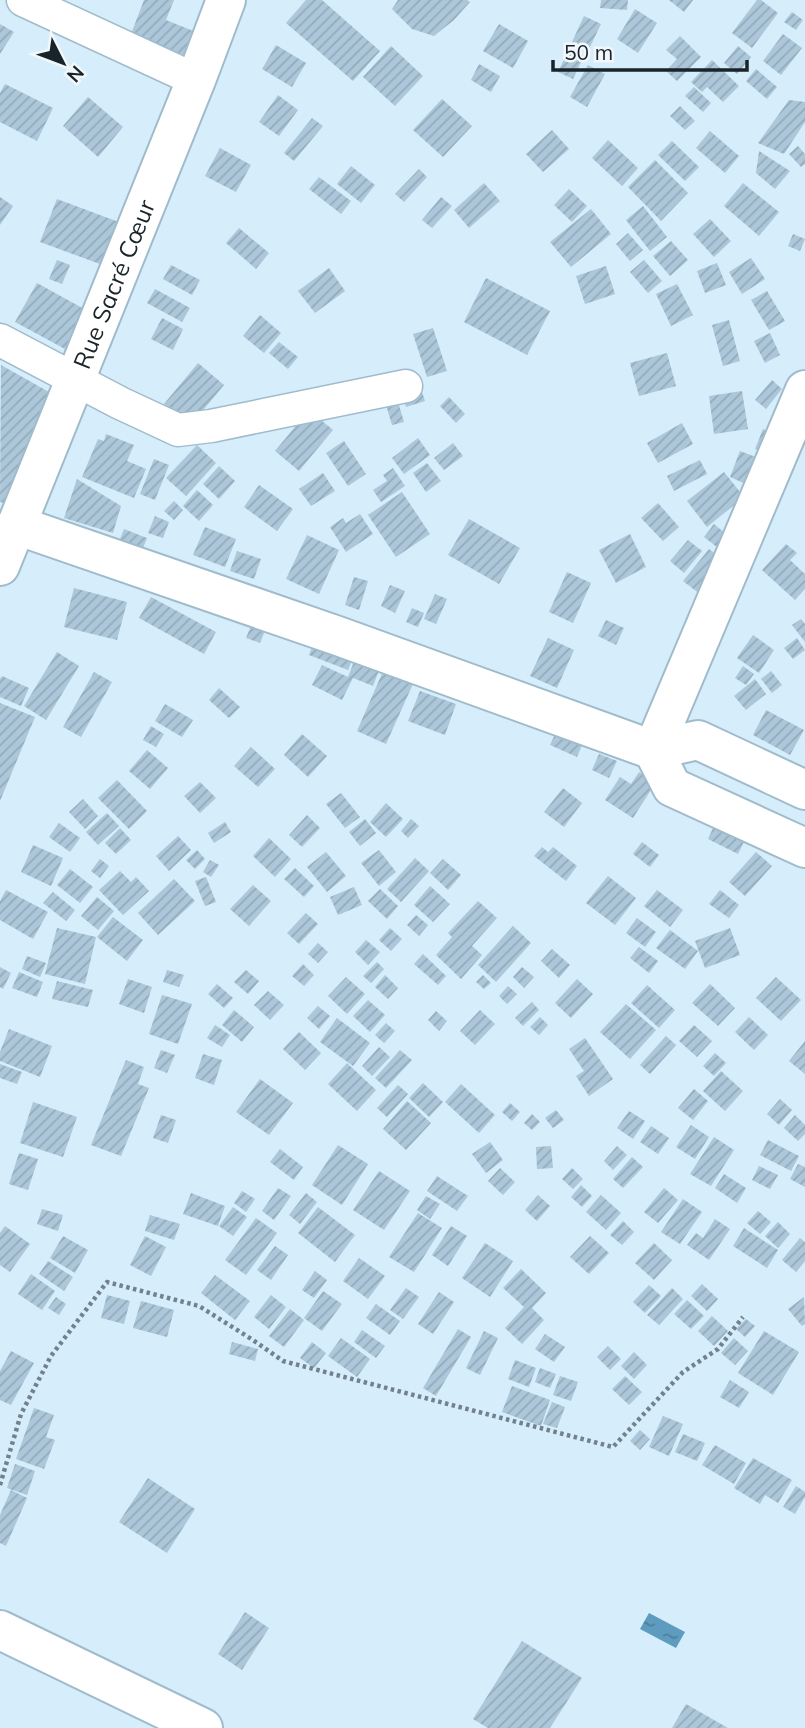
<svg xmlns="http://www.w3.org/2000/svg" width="805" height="1728" viewBox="0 0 805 1728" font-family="Mulish,sans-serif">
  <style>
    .water { fill: url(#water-ripples) }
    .building { fill: url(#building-hatch) }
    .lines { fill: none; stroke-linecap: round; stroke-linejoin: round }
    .street-casing { stroke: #a0bbcc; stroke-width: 35 }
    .secondary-casing { stroke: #a0bbcc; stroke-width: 42 }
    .path { stroke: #71828c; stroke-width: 4.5; stroke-dasharray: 3.5 3.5; stroke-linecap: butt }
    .street { stroke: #fff; stroke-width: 32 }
    .secondary { stroke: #fff; stroke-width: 38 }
    .labels { text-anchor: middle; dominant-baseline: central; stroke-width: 7; stroke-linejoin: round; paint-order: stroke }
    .street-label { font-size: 24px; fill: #19242a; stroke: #f2f7fb }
  </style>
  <defs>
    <pattern id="water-ripples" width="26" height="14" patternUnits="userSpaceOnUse" patternTransform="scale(1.75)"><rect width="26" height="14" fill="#5d9bbf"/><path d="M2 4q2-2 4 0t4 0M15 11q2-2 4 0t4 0" fill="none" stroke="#4c7e9b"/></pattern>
    <pattern id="building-hatch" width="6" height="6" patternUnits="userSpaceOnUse" patternTransform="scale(1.75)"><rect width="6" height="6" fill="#acc7d9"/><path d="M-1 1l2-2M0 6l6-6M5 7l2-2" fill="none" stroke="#93abba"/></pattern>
  </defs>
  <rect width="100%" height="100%" fill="#d6edfb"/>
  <!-- water -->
  <polygon class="water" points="649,1613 685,1632 676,1648 640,1629"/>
  <!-- building -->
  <g class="building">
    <polygon points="144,0 174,0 166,20 196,32 187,56 131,34"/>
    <polygon points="306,0 322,0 380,51 353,81 286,23"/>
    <polygon points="398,0 467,0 470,2 454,20 434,36 412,29 392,9"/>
    <polygon points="601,0 628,0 627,10 600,8"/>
    <polygon points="669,0 693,0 684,12"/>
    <polygon points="757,0 761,0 778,13 752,48 732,33"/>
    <polygon points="635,9 657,23 638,53 617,39"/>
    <polygon points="792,12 803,20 796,30 784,22"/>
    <polygon points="584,16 601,24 589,49 572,42"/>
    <polygon points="0,24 14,32 0,54"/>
    <polygon points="499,24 528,41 513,68 483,51"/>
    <polygon points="783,34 802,48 781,75 763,61"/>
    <polygon points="680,36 701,57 677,81 666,71 677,59 666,50"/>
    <polygon points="276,45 306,63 292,87 262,69"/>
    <polygon points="391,46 423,76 395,106 363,77"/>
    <polygon points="738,46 751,57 737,74 724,63"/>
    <polygon points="569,49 584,56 573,79 558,72"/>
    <polygon points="712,60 739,86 723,102 707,87 702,92 691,82"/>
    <polygon points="479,64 500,76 491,92 471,80"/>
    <polygon points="588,65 605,74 587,107 570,97"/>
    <polygon points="756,69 777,87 767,99 746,81"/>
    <polygon points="5,84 53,108 37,141 0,122 0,93"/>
    <polygon points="694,87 711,103 703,112 685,96"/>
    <polygon points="278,95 298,110 279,136 259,122"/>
    <polygon points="88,97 123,127 98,157 63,126"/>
    <polygon points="442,99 472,126 443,157 413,130"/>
    <polygon points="789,100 805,102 805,122 784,154 758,143"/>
    <polygon points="680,106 695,121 685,130 670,116"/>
    <polygon points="312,118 323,126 294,161 284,153"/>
    <polygon points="552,130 569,149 543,172 526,154"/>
    <polygon points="710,131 739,156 725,173 696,148"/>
    <polygon points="608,140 638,168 622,186 592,158"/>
    <polygon points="672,141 699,167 685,181 658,155"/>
    <polygon points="798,146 805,154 805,164 801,167 789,154"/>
    <polygon points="220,148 251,165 236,192 205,176"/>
    <polygon points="759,151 790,171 775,189 756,173"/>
    <polygon points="655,160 688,193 661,221 628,187"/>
    <polygon points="351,166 375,185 361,203 337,184"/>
    <polygon points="419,169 427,177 404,202 395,194"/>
    <polygon points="319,177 351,201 341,214 309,189"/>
    <polygon points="484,183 500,201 469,228 454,210"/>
    <polygon points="743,183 779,212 759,236 724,206"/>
    <polygon points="569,189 587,206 572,222 554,205"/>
    <polygon points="0,197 13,206 0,225"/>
    <polygon points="441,197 452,206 432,228 422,220"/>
    <polygon points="57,199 124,224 108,267 40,242"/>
    <polygon points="643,206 667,237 650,251 626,220"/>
    <polygon points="591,209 611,234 571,267 550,242"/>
    <polygon points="710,219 731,241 714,257 693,234"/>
    <polygon points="239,228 269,253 256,269 226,243"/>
    <polygon points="628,233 643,250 630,261 616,244"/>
    <polygon points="793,234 805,239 800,251 788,246"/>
    <polygon points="671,241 688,260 670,276 653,256"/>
    <polygon points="751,258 765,279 742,294 729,272"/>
    <polygon points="57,260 70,265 62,284 49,279"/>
    <polygon points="644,260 662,281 648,293 630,272"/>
    <polygon points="717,263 726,285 705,293 697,271"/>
    <polygon points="171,265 200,280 192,295 163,279"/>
    <polygon points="606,266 615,294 585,304 576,276"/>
    <polygon points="329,268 345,291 315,313 298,291"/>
    <polygon points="486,278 550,311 527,355 464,322"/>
    <polygon points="37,283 86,310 65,349 15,322"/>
    <polygon points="677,284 693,315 671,326 656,294"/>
    <polygon points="155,289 190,308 182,322 147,303"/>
    <polygon points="767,291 785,321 769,330 751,300"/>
    <polygon points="260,315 281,333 264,353 243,336"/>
    <polygon points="162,318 183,329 173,350 151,339"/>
    <polygon points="729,320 740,361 723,366 712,325"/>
    <polygon points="433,328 447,371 427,377 413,334"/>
    <polygon points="770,333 780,355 765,363 754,341"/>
    <polygon points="279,342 298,357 288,369 269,353"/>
    <polygon points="667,353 676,386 639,396 630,363"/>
    <polygon points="198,363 224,385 190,426 164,404"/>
    <polygon points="1,365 49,392 8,504 0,502"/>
    <polygon points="772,380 782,389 766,409 755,400"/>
    <polygon points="421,389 425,401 406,407 403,395"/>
    <polygon points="742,391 748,429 714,434 709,396"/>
    <polygon points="396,395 404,422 392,425 384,398"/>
    <polygon points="449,397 465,414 456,423 440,406"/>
    <polygon points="309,410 333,430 299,471 275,451"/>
    <polygon points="682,423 693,444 658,463 647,443"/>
    <polygon points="763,429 775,434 768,454 755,449"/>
    <polygon points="106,434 134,445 127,461 146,469 134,498 82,477 98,439 104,441"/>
    <polygon points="418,438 430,455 404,474 392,458"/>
    <polygon points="344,441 366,474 348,486 326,453"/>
    <polygon points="453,443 463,456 444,470 434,458"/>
    <polygon points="197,445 216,463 186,496 166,478"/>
    <polygon points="740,451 761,459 750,486 730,477"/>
    <polygon points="154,459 169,465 155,500 140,494"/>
    <polygon points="700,460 707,474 674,491 667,476"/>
    <polygon points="427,463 441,481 426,492 413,473"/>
    <polygon points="219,466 235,481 219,499 203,484"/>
    <polygon points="393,468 405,486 381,502 373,490 387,481 383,475"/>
    <polygon points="724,472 744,497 707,527 687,501"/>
    <polygon points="323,473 335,491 311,506 299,489"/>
    <polygon points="77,479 121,506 113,533 64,518"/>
    <polygon points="259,485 293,509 277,531 244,507"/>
    <polygon points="197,490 213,505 199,521 183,506"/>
    <polygon points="402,492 430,534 396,557 368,515"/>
    <polygon points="174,501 183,510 174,520 164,511"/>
    <polygon points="658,503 679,527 663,541 641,518"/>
    <polygon points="360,514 373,534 346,552 330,527 343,518 346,523"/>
    <polygon points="155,516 169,522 163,538 148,533"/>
    <polygon points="469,519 520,548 499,584 448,555"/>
    <polygon points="714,524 737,543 727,555 704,537"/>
    <polygon points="205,527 236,539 225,567 193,555"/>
    <polygon points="124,529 147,538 141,553 118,544"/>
    <polygon points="630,534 646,567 616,583 599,550"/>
    <polygon points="307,535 339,550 319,594 286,579"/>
    <polygon points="688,540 702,551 684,573 670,561"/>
    <polygon points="786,544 797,553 790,560 805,574 805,589 795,600 762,570"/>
    <polygon points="709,549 726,562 700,594 683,581"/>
    <polygon points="237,551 261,559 254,579 230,571"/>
    <polygon points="567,572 591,583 573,623 549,612"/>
    <polygon points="354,577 368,581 359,610 345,605"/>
    <polygon points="390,585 405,591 395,613 381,606"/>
    <polygon points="74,588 127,602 117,640 64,627"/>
    <polygon points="435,594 447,599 436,624 424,619"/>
    <polygon points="151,597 216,632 204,654 139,618"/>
    <polygon points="412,608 424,613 418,627 406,622"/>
    <polygon points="254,618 268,623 260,643 246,638"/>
    <polygon points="801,619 805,624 805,642 792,625"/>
    <polygon points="606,620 624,628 616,645 598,636"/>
    <polygon points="753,635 774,650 759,673 737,658"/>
    <polygon points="548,638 574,650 557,688 530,676"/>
    <polygon points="797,638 805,650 793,659 784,648"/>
    <polygon points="314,642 356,651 348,670 309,655"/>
    <polygon points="358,651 383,660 373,686 353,678 342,700 312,685 322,665 348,677"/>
    <polygon points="57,652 79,666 46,720 24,706"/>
    <polygon points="387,662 417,675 386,744 357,731"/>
    <polygon points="743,666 754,674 746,685 735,678"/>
    <polygon points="771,671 782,685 772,693 761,679"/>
    <polygon points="94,672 112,682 81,737 63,727"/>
    <polygon points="2,676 29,688 21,706 0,697 0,679"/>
    <polygon points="755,679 766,694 746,710 734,696"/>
    <polygon points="219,688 240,707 229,718 209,700"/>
    <polygon points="420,691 456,704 445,735 408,721"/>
    <polygon points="0,703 35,717 0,801"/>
    <polygon points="165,704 193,720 182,737 155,721"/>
    <polygon points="766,710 804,730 790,755 753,735"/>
    <polygon points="151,726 164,734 156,747 143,740"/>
    <polygon points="556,732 583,743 577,757 550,745"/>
    <polygon points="302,734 327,756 308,777 284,755"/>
    <polygon points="251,747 275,769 258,787 234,766"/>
    <polygon points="147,750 168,768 150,789 129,771"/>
    <polygon points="599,754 617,761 609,778 592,770"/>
    <polygon points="639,772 656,782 633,818 605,800 620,777 631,784"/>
    <polygon points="117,780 147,811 129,829 98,798"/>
    <polygon points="200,782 216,798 200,813 184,796"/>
    <polygon points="563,788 582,803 564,827 544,812"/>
    <polygon points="341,793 360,817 345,828 326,804"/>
    <polygon points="83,799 98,816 85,829 69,812"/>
    <polygon points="386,803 403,819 386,837 370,822"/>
    <polygon points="107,813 119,826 98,845 86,832"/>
    <polygon points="307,815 320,828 302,847 289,835"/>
    <polygon points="718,817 749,832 738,854 708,839"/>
    <polygon points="365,819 376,833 360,846 349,832"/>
    <polygon points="411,819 419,826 408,838 401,831"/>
    <polygon points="225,822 231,832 214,843 208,833"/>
    <polygon points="59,823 80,838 70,852 49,837"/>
    <polygon points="120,828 131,840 116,854 105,843"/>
    <polygon points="178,836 191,850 169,871 156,856"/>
    <polygon points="269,838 291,859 275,877 253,856"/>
    <polygon points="642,842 659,855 650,867 633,854"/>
    <polygon points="33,845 63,858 51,886 21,872"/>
    <polygon points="542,847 548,852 553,847 577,866 566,881 534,856"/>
    <polygon points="197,850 205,859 195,869 186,860"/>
    <polygon points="379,850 396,872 379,886 361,863"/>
    <polygon points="326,852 346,876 327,892 307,867"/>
    <polygon points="756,852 772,866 745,896 729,882"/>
    <polygon points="415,858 429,871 401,902 387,889"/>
    <polygon points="100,859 109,866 100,878 91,871"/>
    <polygon points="443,859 461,875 448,890 430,873"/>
    <polygon points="210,860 219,865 211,877 203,872"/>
    <polygon points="295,868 314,886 304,897 284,879"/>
    <polygon points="70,869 93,887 80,903 57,885"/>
    <polygon points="120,871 131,882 136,877 149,891 123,915 99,890"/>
    <polygon points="608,876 636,898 615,925 586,903"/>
    <polygon points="206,877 216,902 205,906 195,881"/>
    <polygon points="174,879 195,901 158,935 138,913"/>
    <polygon points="253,885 271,901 249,926 230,909"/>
    <polygon points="430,886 450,904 433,922 414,905"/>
    <polygon points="354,887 362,905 338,915 330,897"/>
    <polygon points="380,889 398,906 387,919 368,901"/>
    <polygon points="6,890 48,912 33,939 0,920 0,901"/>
    <polygon points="657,890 683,910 670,927 644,906"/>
    <polygon points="720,890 739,905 729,918 709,904"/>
    <polygon points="53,892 75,910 66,921 43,903"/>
    <polygon points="97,897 114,911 98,930 81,916"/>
    <polygon points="478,901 497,918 472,946 482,955 461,979 436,955 452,937 448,933"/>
    <polygon points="306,913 318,924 299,944 287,933"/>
    <polygon points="416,915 428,925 419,936 407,925"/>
    <polygon points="113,917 143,940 127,961 97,937"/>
    <polygon points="637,918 656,932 645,947 626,933"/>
    <polygon points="513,926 531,943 496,982 478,965"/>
    <polygon points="57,928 96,937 85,984 45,974"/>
    <polygon points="390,928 402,939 391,951 379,940"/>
    <polygon points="730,928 740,955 705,968 695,941"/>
    <polygon points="670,930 698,951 685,969 656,948"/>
    <polygon points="366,940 380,952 368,965 355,952"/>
    <polygon points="318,943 328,952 318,963 308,954"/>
    <polygon points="639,947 658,961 649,973 630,958"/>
    <polygon points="552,949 570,965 559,978 541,961"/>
    <polygon points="423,954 446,976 438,985 414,964"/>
    <polygon points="27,956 46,963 40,977 22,969"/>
    <polygon points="377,962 384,969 371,983 363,976"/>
    <polygon points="303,964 314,975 304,986 292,976"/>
    <polygon points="0,967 11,973 3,989 0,987"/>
    <polygon points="522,967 534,977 524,988 513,977"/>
    <polygon points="167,970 184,975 179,987 163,982"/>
    <polygon points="246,970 259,981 248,994 234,982"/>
    <polygon points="19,972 43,982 37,997 12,988"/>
    <polygon points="385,975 398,988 388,999 375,987"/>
    <polygon points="483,975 491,983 484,989 476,982"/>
    <polygon points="346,977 365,994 347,1014 328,996"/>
    <polygon points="776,977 801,1000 781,1021 756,998"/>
    <polygon points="128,979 152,987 144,1013 119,1004"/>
    <polygon points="577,979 593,994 571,1018 555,1003"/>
    <polygon points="57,981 93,990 88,1007 52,999"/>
    <polygon points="217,984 233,998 224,1008 208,994"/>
    <polygon points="710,984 735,1008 718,1026 692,1003"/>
    <polygon points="647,985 675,1010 659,1028 631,1003"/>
    <polygon points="508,986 517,994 507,1004 499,996"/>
    <polygon points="268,991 284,1005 270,1020 254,1005"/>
    <polygon points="162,995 192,1004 178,1044 149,1034"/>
    <polygon points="368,1000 385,1015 370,1032 353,1016"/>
    <polygon points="532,1002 539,1010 523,1026 515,1018"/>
    <polygon points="626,1004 656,1030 630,1059 600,1032"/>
    <polygon points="318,1006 330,1016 319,1029 307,1018"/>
    <polygon points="234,1010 254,1027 242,1042 222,1025"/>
    <polygon points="480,1010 495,1024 475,1045 460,1031"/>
    <polygon points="436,1011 447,1021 439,1031 428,1020"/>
    <polygon points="540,1017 548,1025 539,1035 530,1027"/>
    <polygon points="749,1017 768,1035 754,1050 735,1032"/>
    <polygon points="337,1018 370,1043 353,1066 320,1042"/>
    <polygon points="386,1023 395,1031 384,1043 375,1035"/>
    <polygon points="215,1025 230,1035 222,1047 207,1038"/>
    <polygon points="694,1025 712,1041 697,1057 679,1041"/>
    <polygon points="9,1029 52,1046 40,1077 0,1061 0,1052"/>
    <polygon points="299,1032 321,1053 305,1070 283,1049"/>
    <polygon points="666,1036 676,1045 650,1074 640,1065"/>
    <polygon points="585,1038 613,1079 589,1096 576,1076 584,1071 569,1049"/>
    <polygon points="805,1041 805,1074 789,1061"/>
    <polygon points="379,1047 390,1057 372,1076 362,1066"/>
    <polygon points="161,1050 175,1055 167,1073 154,1068"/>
    <polygon points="400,1050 412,1060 386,1088 375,1078"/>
    <polygon points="715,1053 726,1063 714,1076 703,1066"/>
    <polygon points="203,1054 222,1060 214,1085 195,1078"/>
    <polygon points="126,1060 144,1067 138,1084 149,1088 121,1156 91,1145"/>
    <polygon points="347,1063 376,1090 357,1111 328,1084"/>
    <polygon points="0,1064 22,1072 17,1084 0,1078"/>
    <polygon points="721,1071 743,1091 725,1111 703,1091"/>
    <polygon points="260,1079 293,1103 269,1135 236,1112"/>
    <polygon points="423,1083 443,1102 429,1117 409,1098"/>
    <polygon points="461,1084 495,1115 479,1133 445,1102"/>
    <polygon points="398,1085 408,1094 387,1117 377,1108"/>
    <polygon points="694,1089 708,1101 693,1120 678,1108"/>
    <polygon points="780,1099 792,1110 779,1125 767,1114"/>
    <polygon points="407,1101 431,1123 406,1150 383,1129"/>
    <polygon points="33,1102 77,1117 63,1157 20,1143"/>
    <polygon points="510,1103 520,1112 512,1121 502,1112"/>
    <polygon points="556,1110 564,1120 553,1128 545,1118"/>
    <polygon points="629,1111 645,1121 633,1139 617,1128"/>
    <polygon points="532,1114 540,1122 532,1130 524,1123"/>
    <polygon points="161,1115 176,1120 168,1143 153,1138"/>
    <polygon points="795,1115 805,1125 805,1134 798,1141 784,1128"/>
    <polygon points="691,1125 709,1137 695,1159 676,1147"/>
    <polygon points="651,1126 669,1138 658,1154 640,1142"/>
    <polygon points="714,1137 734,1150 711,1186 690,1174"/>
    <polygon points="768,1140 799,1156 791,1171 760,1155"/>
    <polygon points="490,1142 503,1160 486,1173 472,1154"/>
    <polygon points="338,1145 368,1164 342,1205 312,1185"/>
    <polygon points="551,1146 553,1168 537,1169 536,1147"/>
    <polygon points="617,1146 627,1155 613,1170 604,1161"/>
    <polygon points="280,1149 303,1167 294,1180 270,1162"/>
    <polygon points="19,1153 38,1159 28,1190 9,1184"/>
    <polygon points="632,1157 643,1167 623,1188 613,1179"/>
    <polygon points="798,1164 805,1167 805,1187 790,1179"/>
    <polygon points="759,1166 778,1175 770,1189 752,1180"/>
    <polygon points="500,1168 515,1182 503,1195 488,1181"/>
    <polygon points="572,1168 583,1179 573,1189 562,1179"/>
    <polygon points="379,1171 410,1191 384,1230 353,1210"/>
    <polygon points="724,1174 746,1188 737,1203 715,1188"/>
    <polygon points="437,1176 468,1196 457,1211 427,1191"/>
    <polygon points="581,1185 592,1196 582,1207 571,1197"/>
    <polygon points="278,1188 291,1196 274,1220 262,1211"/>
    <polygon points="664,1188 678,1200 658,1223 644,1212"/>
    <polygon points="242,1191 255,1199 246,1212 234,1203"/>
    <polygon points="191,1193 225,1206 218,1226 183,1214"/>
    <polygon points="306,1193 317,1202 300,1224 289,1215"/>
    <polygon points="538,1195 550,1206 537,1221 525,1210"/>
    <polygon points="601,1195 621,1213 606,1230 586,1212"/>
    <polygon points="426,1196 440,1204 430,1219 417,1210"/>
    <polygon points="683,1199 702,1212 680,1244 661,1232"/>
    <polygon points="233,1207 247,1217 233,1236 219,1226"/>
    <polygon points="318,1207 355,1235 335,1262 298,1233"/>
    <polygon points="42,1209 63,1215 58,1231 37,1224"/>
    <polygon points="758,1211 771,1222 760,1234 747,1223"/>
    <polygon points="418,1213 442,1228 414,1272 389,1257"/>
    <polygon points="150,1215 180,1224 174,1240 145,1231"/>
    <polygon points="256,1218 277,1233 246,1275 225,1260"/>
    <polygon points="715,1219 730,1229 709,1260 687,1245 696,1233 703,1238"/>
    <polygon points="623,1221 634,1232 622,1245 610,1235"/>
    <polygon points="778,1222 790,1234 778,1248 765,1236"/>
    <polygon points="5,1226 30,1244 10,1272 0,1265 0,1233"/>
    <polygon points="451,1226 467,1236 448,1266 432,1255"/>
    <polygon points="744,1228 778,1250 767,1268 733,1246"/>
    <polygon points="63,1236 88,1250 75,1273 50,1258"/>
    <polygon points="145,1236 166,1247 151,1276 130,1265"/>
    <polygon points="590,1236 609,1253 589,1274 570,1257"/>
    <polygon points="800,1238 805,1242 805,1261 796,1272 782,1260"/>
    <polygon points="485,1243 513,1261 490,1297 462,1278"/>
    <polygon points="654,1243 672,1260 654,1280 635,1263"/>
    <polygon points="275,1246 288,1255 271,1280 257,1270"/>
    <polygon points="359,1258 385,1276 368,1299 343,1281"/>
    <polygon points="48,1261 73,1277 64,1291 39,1274"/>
    <polygon points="521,1269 546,1293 532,1308 544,1320 522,1344 505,1328 524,1307 503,1288"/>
    <polygon points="315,1271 327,1280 314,1298 302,1290"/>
    <polygon points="31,1274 55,1291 42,1310 18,1294"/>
    <polygon points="215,1275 250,1301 235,1320 201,1293"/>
    <polygon points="702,1284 718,1299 707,1311 691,1296"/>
    <polygon points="649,1285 661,1296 645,1313 633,1302"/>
    <polygon points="406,1288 419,1297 403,1319 390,1310"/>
    <polygon points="672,1288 683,1299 659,1325 647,1315"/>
    <polygon points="323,1291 342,1304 322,1331 304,1318"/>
    <polygon points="439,1292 454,1302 433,1334 418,1324"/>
    <polygon points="107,1295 130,1301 124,1324 101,1318"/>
    <polygon points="271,1295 286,1307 269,1329 254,1317"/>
    <polygon points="56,1297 66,1304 59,1315 48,1308"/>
    <polygon points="804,1297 805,1324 802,1326 788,1309"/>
    <polygon points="687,1300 704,1316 691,1329 674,1314"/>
    <polygon points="141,1301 174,1310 167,1337 133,1328"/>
    <polygon points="376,1304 400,1321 390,1335 366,1318"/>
    <polygon points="290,1309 304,1320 284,1347 269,1336"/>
    <polygon points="712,1316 728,1331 714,1346 698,1331"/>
    <polygon points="746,1319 755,1326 745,1337 736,1329"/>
    <polygon points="458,1329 471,1337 436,1396 423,1388"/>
    <polygon points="362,1330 385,1346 376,1358 354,1342"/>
    <polygon points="484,1331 498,1338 480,1375 466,1368"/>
    <polygon points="764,1331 799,1352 773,1395 738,1373"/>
    <polygon points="545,1334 565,1347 554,1362 535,1349"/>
    <polygon points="341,1338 370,1359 357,1377 328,1356"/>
    <polygon points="734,1338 748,1351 735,1365 721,1353"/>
    <polygon points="232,1342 258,1349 255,1361 229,1354"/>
    <polygon points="312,1342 326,1353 314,1368 300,1358"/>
    <polygon points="608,1346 621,1359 610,1370 597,1357"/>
    <polygon points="11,1351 34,1363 11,1405 0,1400 0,1371"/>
    <polygon points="634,1352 647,1365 634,1379 621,1366"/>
    <polygon points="515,1360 536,1368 529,1387 508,1379"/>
    <polygon points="540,1368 556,1374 550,1388 535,1382"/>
    <polygon points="560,1376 578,1382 571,1401 553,1395"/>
    <polygon points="625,1376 642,1392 629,1405 612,1389"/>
    <polygon points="730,1380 749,1392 739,1408 720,1397"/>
    <polygon points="512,1386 550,1400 541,1426 502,1412"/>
    <polygon points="552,1402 565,1407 557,1428 543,1424"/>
    <polygon points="34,1408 54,1415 46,1437 55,1440 44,1469 16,1459"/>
    <polygon points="663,1416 683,1424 669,1456 649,1447"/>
    <polygon points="640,1430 650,1439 640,1450 630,1441"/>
    <polygon points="683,1434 705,1443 697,1461 675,1452"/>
    <polygon points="715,1445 746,1463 734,1484 702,1465"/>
    <polygon points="753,1458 792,1480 778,1503 765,1495 760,1504 734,1488"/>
    <polygon points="15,1464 35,1471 27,1495 7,1488"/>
    <polygon points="148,1478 195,1509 167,1553 119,1522"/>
    <polygon points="796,1486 805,1492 805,1497 795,1514 783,1507"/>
    <polygon points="11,1490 27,1498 6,1546 0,1543 0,1515"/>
    <polygon points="245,1612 269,1628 242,1670 218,1654"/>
    <polygon points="522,1641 582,1678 550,1728 488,1728 473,1719"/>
    <polygon points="686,1704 728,1728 672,1728"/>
  </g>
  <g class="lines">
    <!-- street casing -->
    <g class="street-casing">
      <g id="street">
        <polyline points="23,0 196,80"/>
        <polyline points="0,340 120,403 178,430 211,426 406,386"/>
      </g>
    </g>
    <!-- secondary casing -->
    <g class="secondary-casing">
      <g id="secondary">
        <polyline points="805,390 653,750 672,787 805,848"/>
        <polyline points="16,525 338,636 653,750 698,740 805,790"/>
        <path id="s1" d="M 0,566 L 196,80 L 226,0"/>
        <polyline points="0,1630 203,1728"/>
      </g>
    </g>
    <!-- path -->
    <polyline class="path" points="0,1485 21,1414 51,1356 107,1282 199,1306 253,1340 283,1361 613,1447 683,1372 718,1349 743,1317"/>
    <!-- street -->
    <use href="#street" class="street"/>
    <!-- secondary -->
    <use href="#secondary" class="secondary"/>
  </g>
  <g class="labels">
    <!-- street labels -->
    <g class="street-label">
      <text stroke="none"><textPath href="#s1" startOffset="304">Rue Sacré Cœur</textPath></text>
    </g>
  </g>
  <!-- north arrow -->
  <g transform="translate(63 63) rotate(132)" stroke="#f2f7fb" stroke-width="5" paint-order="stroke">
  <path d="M0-5L12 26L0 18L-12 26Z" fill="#19242a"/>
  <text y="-10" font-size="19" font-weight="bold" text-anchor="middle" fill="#19242a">N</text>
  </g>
  <!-- scale -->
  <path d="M553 60v10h194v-10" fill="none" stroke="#19242a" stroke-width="3.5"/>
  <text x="564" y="60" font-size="21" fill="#19242a" stroke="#f2f7fb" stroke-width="5" paint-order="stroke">50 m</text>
</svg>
